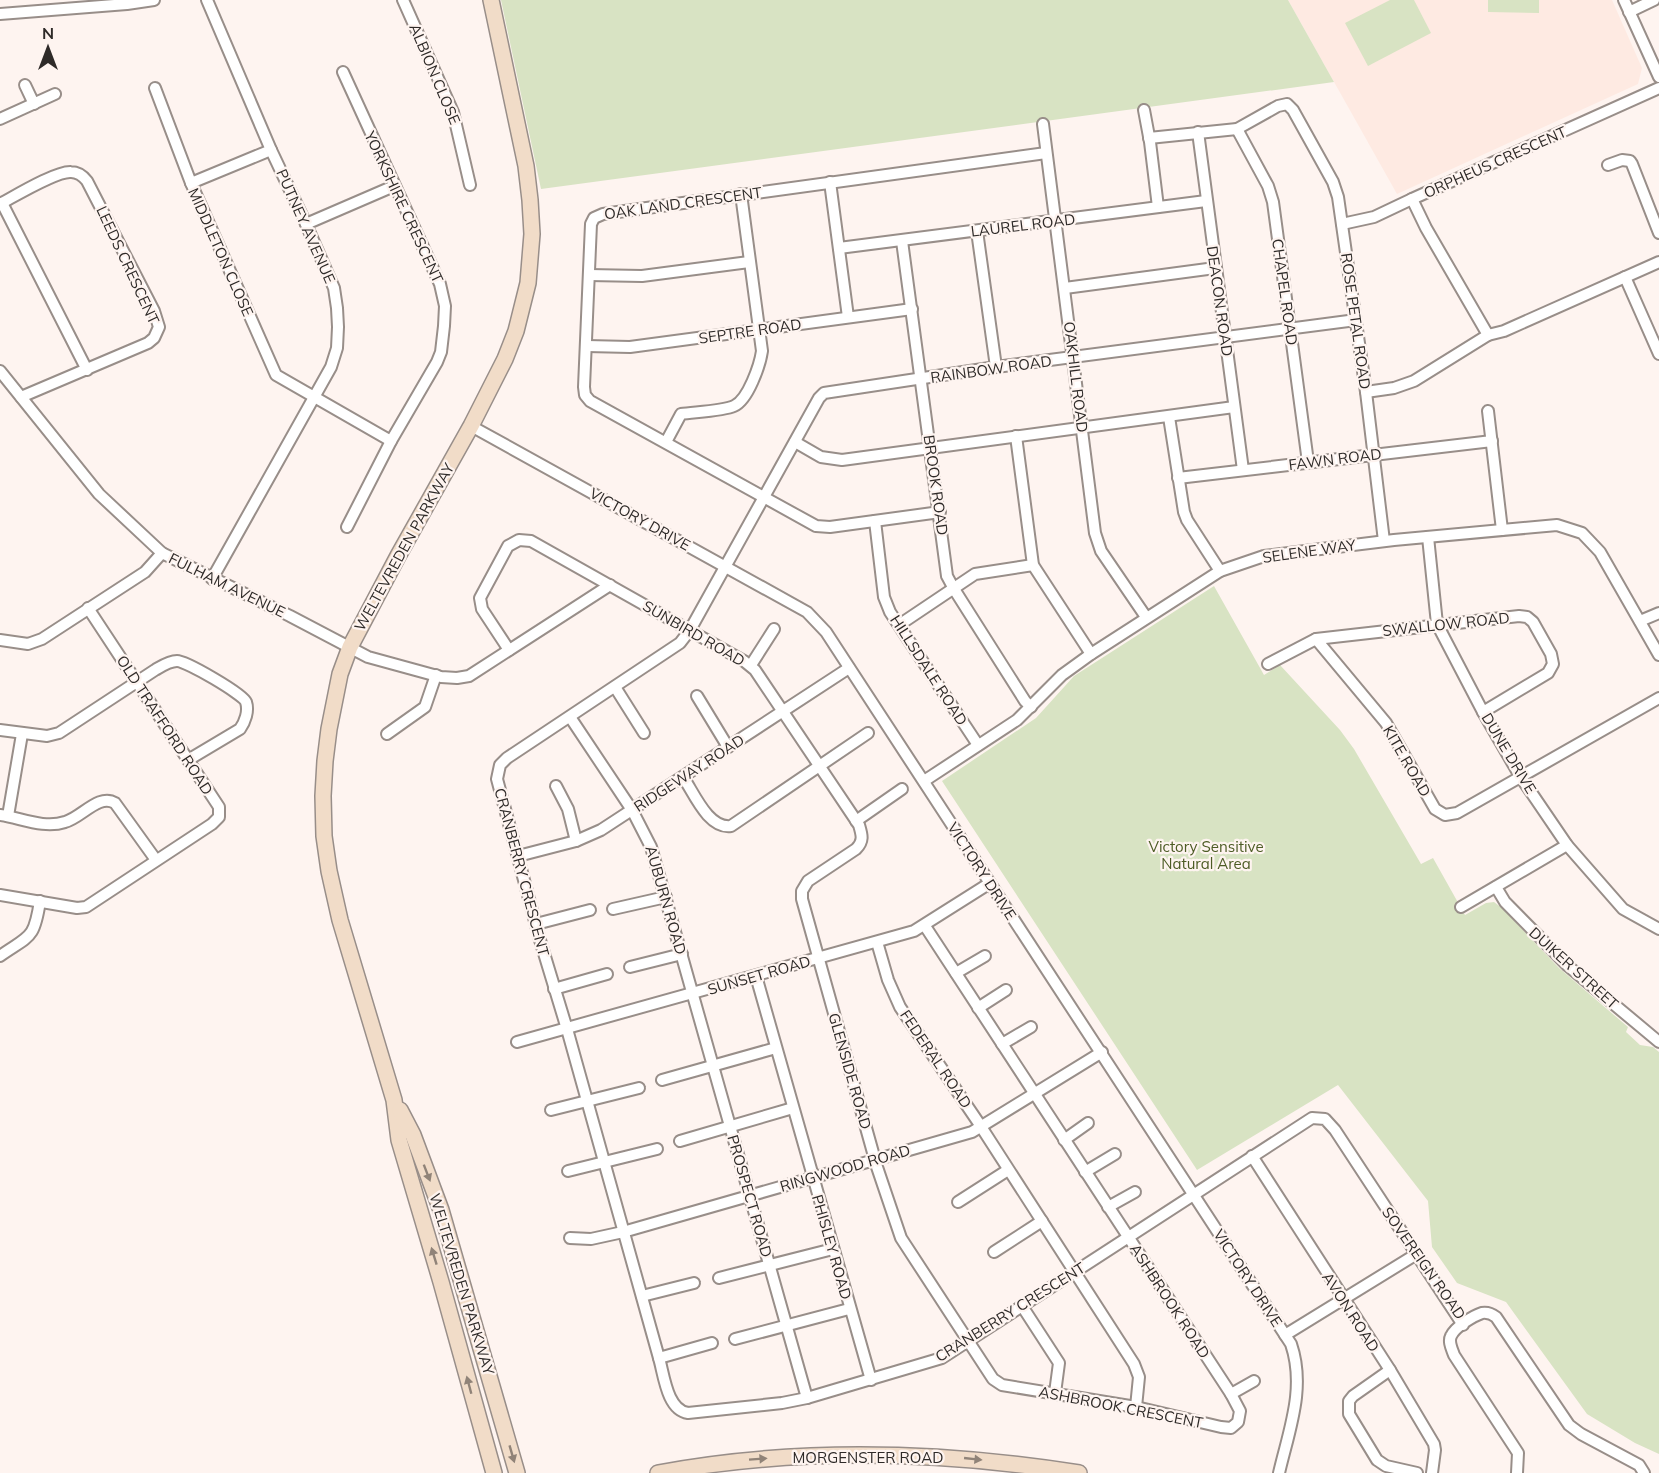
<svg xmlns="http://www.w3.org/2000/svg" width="1659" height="1473" viewBox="0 0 1659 1473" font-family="Mulish,sans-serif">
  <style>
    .built { fill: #feeae2 }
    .grass { fill: #d8e3c3 }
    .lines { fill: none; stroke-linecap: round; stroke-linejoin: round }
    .street-casing { stroke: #988e89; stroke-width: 14 }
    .secondary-casing { stroke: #988e89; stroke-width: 18 }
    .street { stroke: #fff; stroke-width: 10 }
    .secondary { stroke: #f1dcc8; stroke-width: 15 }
    .oneway { fill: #908378 }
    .labels { text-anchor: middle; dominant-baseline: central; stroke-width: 4.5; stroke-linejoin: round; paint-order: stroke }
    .street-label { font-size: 15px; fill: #2e2a28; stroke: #fef4f0 }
    .park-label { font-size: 15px; fill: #4d5c25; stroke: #fef4f0 }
  </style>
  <rect width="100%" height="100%" fill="#fef4f0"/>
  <!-- built -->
  <polygon class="built" points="1288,0 1612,0 1642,68 1638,84 1397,194"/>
  <!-- grass -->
  <g class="grass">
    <polygon points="501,0 1288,0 1334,82 541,189"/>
    <polygon points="1390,0 1414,0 1431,33 1368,66 1345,23"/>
    <polygon points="1488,0 1539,0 1539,13 1488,12"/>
    <polygon points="1214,586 1264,675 1280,665 1340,730 1354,749 1421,864 1433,858 1465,915 1486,903 1494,902 1502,908 1559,968 1628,1027 1626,1032 1640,1045 1653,1047 1659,1052 1659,1454 1635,1443 1587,1414 1506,1302 1457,1283 1432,1247 1428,1201 1338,1085 1197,1170 942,781 1036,718 1074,676"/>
  </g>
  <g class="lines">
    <!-- street casing -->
    <g class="street-casing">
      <g id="street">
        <polyline points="207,0 271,150 306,224 334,288 337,308 338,327 337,348 331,367 212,579"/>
        <polyline points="403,0 453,112 470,185"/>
        <polyline points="1624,0 1659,77"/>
        <polyline points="1629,12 1654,0"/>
        <polyline points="0,14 127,4 154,0"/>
        <polyline points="343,72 440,284 445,306 444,326 441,352 437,362 391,441 347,527"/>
        <polyline points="25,85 34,104"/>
        <polyline points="155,88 191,183 276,375 391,441"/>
        <polyline points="1659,88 1412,199 1426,228 1488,335 1504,331 1659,262"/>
        <polyline points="1144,110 1150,142 1158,207"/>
        <polyline points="0,119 55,94"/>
        <polyline points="1043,124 1095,533 1101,551 1146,617"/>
        <polyline points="1237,129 1268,186 1273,202 1308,462"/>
        <polyline points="1198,132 1243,470"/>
        <polyline points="1149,138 1237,129 1278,106 1287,104 1293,110 1333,182 1338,197 1366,392 1384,541"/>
        <polyline points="1608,165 1622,160 1630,161 1632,164 1659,233"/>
        <polyline points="830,182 848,317"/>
        <polyline points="191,183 271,150"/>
        <polyline points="2,203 87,370"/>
        <path d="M 0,204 C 15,196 56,171 71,172 C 78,172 83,176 87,181 L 154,311 L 159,327 L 154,338 L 148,343 L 21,397"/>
        <polyline points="306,224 394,186"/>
        <polyline points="1342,224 1374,217 1412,199"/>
        <polyline points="977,231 996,367"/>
        <polyline points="902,241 947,576 954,589 1025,701 1031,707"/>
        <polyline points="839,248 1206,201"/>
        <polyline points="589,275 642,276 749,262"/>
        <polyline points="1625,277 1659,354"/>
        <polyline points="1065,288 1215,268"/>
        <path d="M 1356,320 L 996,367 L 824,393 L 819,398 L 690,630 L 680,643 L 507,758 L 500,765 L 497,779 L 540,940 L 567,1029 L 659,1358 C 664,1375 667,1410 688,1413 L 782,1403 L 807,1398 L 942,1358 L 1312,1118 L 1325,1119 L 1335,1130 L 1463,1325"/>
        <polyline points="587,346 630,347 912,309"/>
        <polyline points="0,371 99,494 162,553 290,616 368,657 441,677 457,678 469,676 610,585"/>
        <polyline points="1366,392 1394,388 1414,381 1488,335"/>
        <polyline points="1488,411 1502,530"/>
        <polyline points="1169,417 1184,512 1187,520 1220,571"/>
        <path d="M 471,426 L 807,612 L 826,632 L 1291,1344 C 1306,1388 1289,1430 1279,1473"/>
        <polyline points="1016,436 1033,565 1091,654"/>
        <path d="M 666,442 L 681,414 C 695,412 723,411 734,406 C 748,400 760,365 762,351 L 741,194"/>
        <polyline points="795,442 821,457 842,460 1234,407"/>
        <polyline points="1178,478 1492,441"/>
        <polyline points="940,512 830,527 816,526 590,401 585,395 584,387 591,224 594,218 603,214 1046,153"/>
        <polyline points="875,521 884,597 890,612 978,745"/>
        <polyline points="1428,537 1437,624 1483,712 1520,776 1567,845 1623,909 1659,929"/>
        <polyline points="1640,621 1659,613"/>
        <polyline points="899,625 975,574 1033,565"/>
        <polyline points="1316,639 1386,723 1435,809 1445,815 1457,813 1659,698"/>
        <polyline points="0,640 28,644 42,639 145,572 162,553"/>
        <path d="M 509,650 L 482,609 L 480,598 L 508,546 L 519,540 L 531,541 L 744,661 L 755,670 L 859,825 C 862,835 864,841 856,849 L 808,881 L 802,891 L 802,899 L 877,1167 L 901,1238 L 993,1379 L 1002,1385 L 1136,1407 L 1221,1427 L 1231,1428 L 1238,1422 L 1240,1411 L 1231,1394 L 1254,1381"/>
        <polyline points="1268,664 1316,639 1519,616 1527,617 1533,622 1551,654 1553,664 1548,673 1483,712"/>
        <polyline points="751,665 774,629"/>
        <polyline points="615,687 644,733"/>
        <polyline points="697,696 728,747"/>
        <polyline points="570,717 632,810 651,847 807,1398"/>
        <path d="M 0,730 L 47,736 L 59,733 L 155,670 C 162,666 169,661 177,661 C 186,661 243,694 246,702 C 249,711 245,722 240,729 L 188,760"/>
        <polyline points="387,734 425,707 436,675"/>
        <path d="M 683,777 C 694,793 708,829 731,826 L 868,733"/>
        <polyline points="924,781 1017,720 1062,675 1091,654 1220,571 1264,556 1394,540 1557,525 1582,533 1600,552 1659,655"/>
        <polyline points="556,786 568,809 576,841"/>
        <path d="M 0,815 C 21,818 44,829 65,822 C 81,818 99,793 115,803 L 156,860"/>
        <polyline points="8,816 22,734"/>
        <polyline points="856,821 902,789"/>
        <polyline points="518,856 576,841 601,830 849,668"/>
        <polyline points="1496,887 1505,902 1568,966 1659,1042"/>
        <polyline points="0,895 77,908 86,907 212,824 219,817 219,807 88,608"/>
        <polyline points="1461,907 1567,845"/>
        <polyline points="613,909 666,897"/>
        <polyline points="536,924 590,910"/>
        <polyline points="925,926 1231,1394"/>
        <polyline points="877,942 888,980 900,1007 978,1122 1134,1364 1139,1377 1136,1407"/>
        <path d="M 0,956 C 30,935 34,940 40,901"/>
        <polyline points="630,967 682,954"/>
        <polyline points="956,973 985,956"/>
        <polyline points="756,976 871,1380"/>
        <polyline points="554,989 607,974"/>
        <polyline points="978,1008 1006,990"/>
        <polyline points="517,1042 914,931 990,883"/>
        <polyline points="1002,1044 1031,1027"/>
        <polyline points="662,1080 776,1048"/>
        <polyline points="551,1110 639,1088"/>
        <polyline points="1064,1140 1088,1123"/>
        <polyline points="680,1141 793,1108"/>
        <polyline points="1252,1156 1390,1370 1434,1444 1435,1450 1432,1473"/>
        <polyline points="568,1171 657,1149"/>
        <polyline points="1085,1172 1115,1154"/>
        <polyline points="958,1202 1008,1170"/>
        <polyline points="1108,1207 1135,1192"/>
        <polyline points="570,1238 591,1239 623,1232 972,1132 1102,1052"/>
        <polyline points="994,1252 1042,1221"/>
        <polyline points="719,1278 833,1249"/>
        <polyline points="642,1296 694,1283"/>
        <polyline points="1022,1306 1059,1363 1055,1393"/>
        <polyline points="1285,1335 1415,1255"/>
        <polyline points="735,1339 849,1309"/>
        <polyline points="659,1358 712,1343"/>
        <polyline points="1390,1370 1353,1396 1349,1401 1349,1414 1377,1460 1386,1466 1417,1473"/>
        <path d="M 1517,1473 L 1518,1453 L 1454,1355 C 1452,1349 1448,1342 1451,1336 C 1455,1327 1473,1316 1482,1313 C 1488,1312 1492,1314 1496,1317 L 1569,1425 L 1581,1434 L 1639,1465 L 1644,1473"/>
      </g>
    </g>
    <!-- secondary casing -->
    <g class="secondary-casing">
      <g id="secondary">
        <polyline points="491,0 526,166 530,200 532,234 528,283 516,331 505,359 471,426 398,556 350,647 340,674 329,729 325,761 323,796 324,836 329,871 340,920 394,1100 399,1140 441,1282 494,1473"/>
        <polyline points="400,1110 413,1135 441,1210 517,1473"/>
        <path d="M 658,1473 C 798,1447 939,1451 1079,1473"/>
      </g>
    </g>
    <!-- street -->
    <use href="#street" class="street"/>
    <!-- secondary -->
    <use href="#secondary" class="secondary"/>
  </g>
  <!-- one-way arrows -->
  <defs><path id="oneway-solid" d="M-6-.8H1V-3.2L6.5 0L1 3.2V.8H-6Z" transform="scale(1.5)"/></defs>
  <g class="oneway">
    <use href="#oneway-solid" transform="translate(427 1173) rotate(69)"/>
    <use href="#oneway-solid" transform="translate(434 1256) rotate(-107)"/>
    <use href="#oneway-solid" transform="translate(469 1385) rotate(-105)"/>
    <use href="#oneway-solid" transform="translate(512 1454) rotate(74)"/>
    <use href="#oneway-solid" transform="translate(758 1459) rotate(-4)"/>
    <use href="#oneway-solid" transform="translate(973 1459) rotate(6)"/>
  </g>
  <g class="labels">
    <!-- street labels -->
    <g class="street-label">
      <text transform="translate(435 74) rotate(67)">ALBION CLOSE</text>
      <text transform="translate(1495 162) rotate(-24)">ORPHEUS CRESCENT</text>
      <text transform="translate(683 203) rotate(-8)">OAK LAND CRESCENT</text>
      <text transform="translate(404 207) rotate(65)">YORKSHIRE CRESCENT</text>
      <text transform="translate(1023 225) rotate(-7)">LAUREL ROAD</text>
      <text transform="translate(306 226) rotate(66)">PUTNEY AVENUE</text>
      <text transform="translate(221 252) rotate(66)">MIDDLETON CLOSE</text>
      <text transform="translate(128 265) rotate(65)">LEEDS CRESCENT</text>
      <text transform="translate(1285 292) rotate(82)">CHAPEL ROAD</text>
      <text transform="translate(1220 301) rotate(82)">DEACON ROAD</text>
      <text transform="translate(1356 321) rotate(82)">ROSE PETAL ROAD</text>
      <text transform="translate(750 331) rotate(-8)">SEPTRE ROAD</text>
      <text transform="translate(991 369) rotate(-8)">RAINBOW ROAD</text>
      <text transform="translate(1076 377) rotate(83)">OAKHILL ROAD</text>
      <text transform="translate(1335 459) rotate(-7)">FAWN ROAD</text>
      <text transform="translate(936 485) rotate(82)">BROOK ROAD</text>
      <text transform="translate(640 519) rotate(29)">VICTORY DRIVE</text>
      <text transform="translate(404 547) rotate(-61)">WELTEVREDEN PARKWAY</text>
      <text transform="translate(1309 551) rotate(-8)">SELENE WAY</text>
      <text transform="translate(227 585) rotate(26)">FULHAM AVENUE</text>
      <text transform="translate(1446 624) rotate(-6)">SWALLOW ROAD</text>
      <text transform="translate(694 633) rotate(30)">SUNBIRD ROAD</text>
      <text transform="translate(929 670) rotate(57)">HILLSDALE ROAD</text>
      <text transform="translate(165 725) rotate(57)">OLD TRAFFORD ROAD</text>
      <text transform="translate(1509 753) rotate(59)">DUNE DRIVE</text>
      <text transform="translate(1407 761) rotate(60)">KITE ROAD</text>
      <text transform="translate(689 773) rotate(-33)">RIDGEWAY ROAD</text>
      <text transform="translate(982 871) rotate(57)">VICTORY DRIVE</text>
      <text transform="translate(522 872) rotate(75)">CRANBERRY CRESCENT</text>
      <text transform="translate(666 900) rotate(74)">AUBURN ROAD</text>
      <text transform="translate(1574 968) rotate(42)">DUIKER STREET</text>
      <text transform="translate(759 975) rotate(-16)">SUNSET ROAD</text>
      <text transform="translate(936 1059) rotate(56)">FEDERAL ROAD</text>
      <text transform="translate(850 1071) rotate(74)">GLENSIDE ROAD</text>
      <text transform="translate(845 1168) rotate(-16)">RINGWOOD ROAD</text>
      <text transform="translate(750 1196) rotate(74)">PROSPECT ROAD</text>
      <text transform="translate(832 1247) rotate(74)">PHISLEY ROAD</text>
      <text transform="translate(1424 1263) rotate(55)">SOVEREIGN ROAD</text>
      <text transform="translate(1248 1278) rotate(57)">VICTORY DRIVE</text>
      <text transform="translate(462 1284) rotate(73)">WELTEVREDEN PARKWAY</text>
      <text transform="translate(1170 1301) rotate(57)">ASHBROOK ROAD</text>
      <text transform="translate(1010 1312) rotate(-32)">CRANBERRY CRESCENT</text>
      <text transform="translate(1351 1312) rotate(57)">AVON ROAD</text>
      <text transform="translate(1121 1407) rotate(11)">ASHBROOK CRESCENT</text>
      <text x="868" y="1457">MORGENSTER ROAD</text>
    </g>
    <!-- park labels -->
    <g class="park-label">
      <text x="1206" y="846">Victory Sensitive<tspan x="1206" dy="17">Natural Area</tspan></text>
    </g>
  </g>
  <!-- north arrow -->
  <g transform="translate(48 48)" stroke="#fef4f0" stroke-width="4.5" paint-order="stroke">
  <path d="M0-4.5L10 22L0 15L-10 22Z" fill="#2e2a28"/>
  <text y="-9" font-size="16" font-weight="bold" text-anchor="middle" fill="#2e2a28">N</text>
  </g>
</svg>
